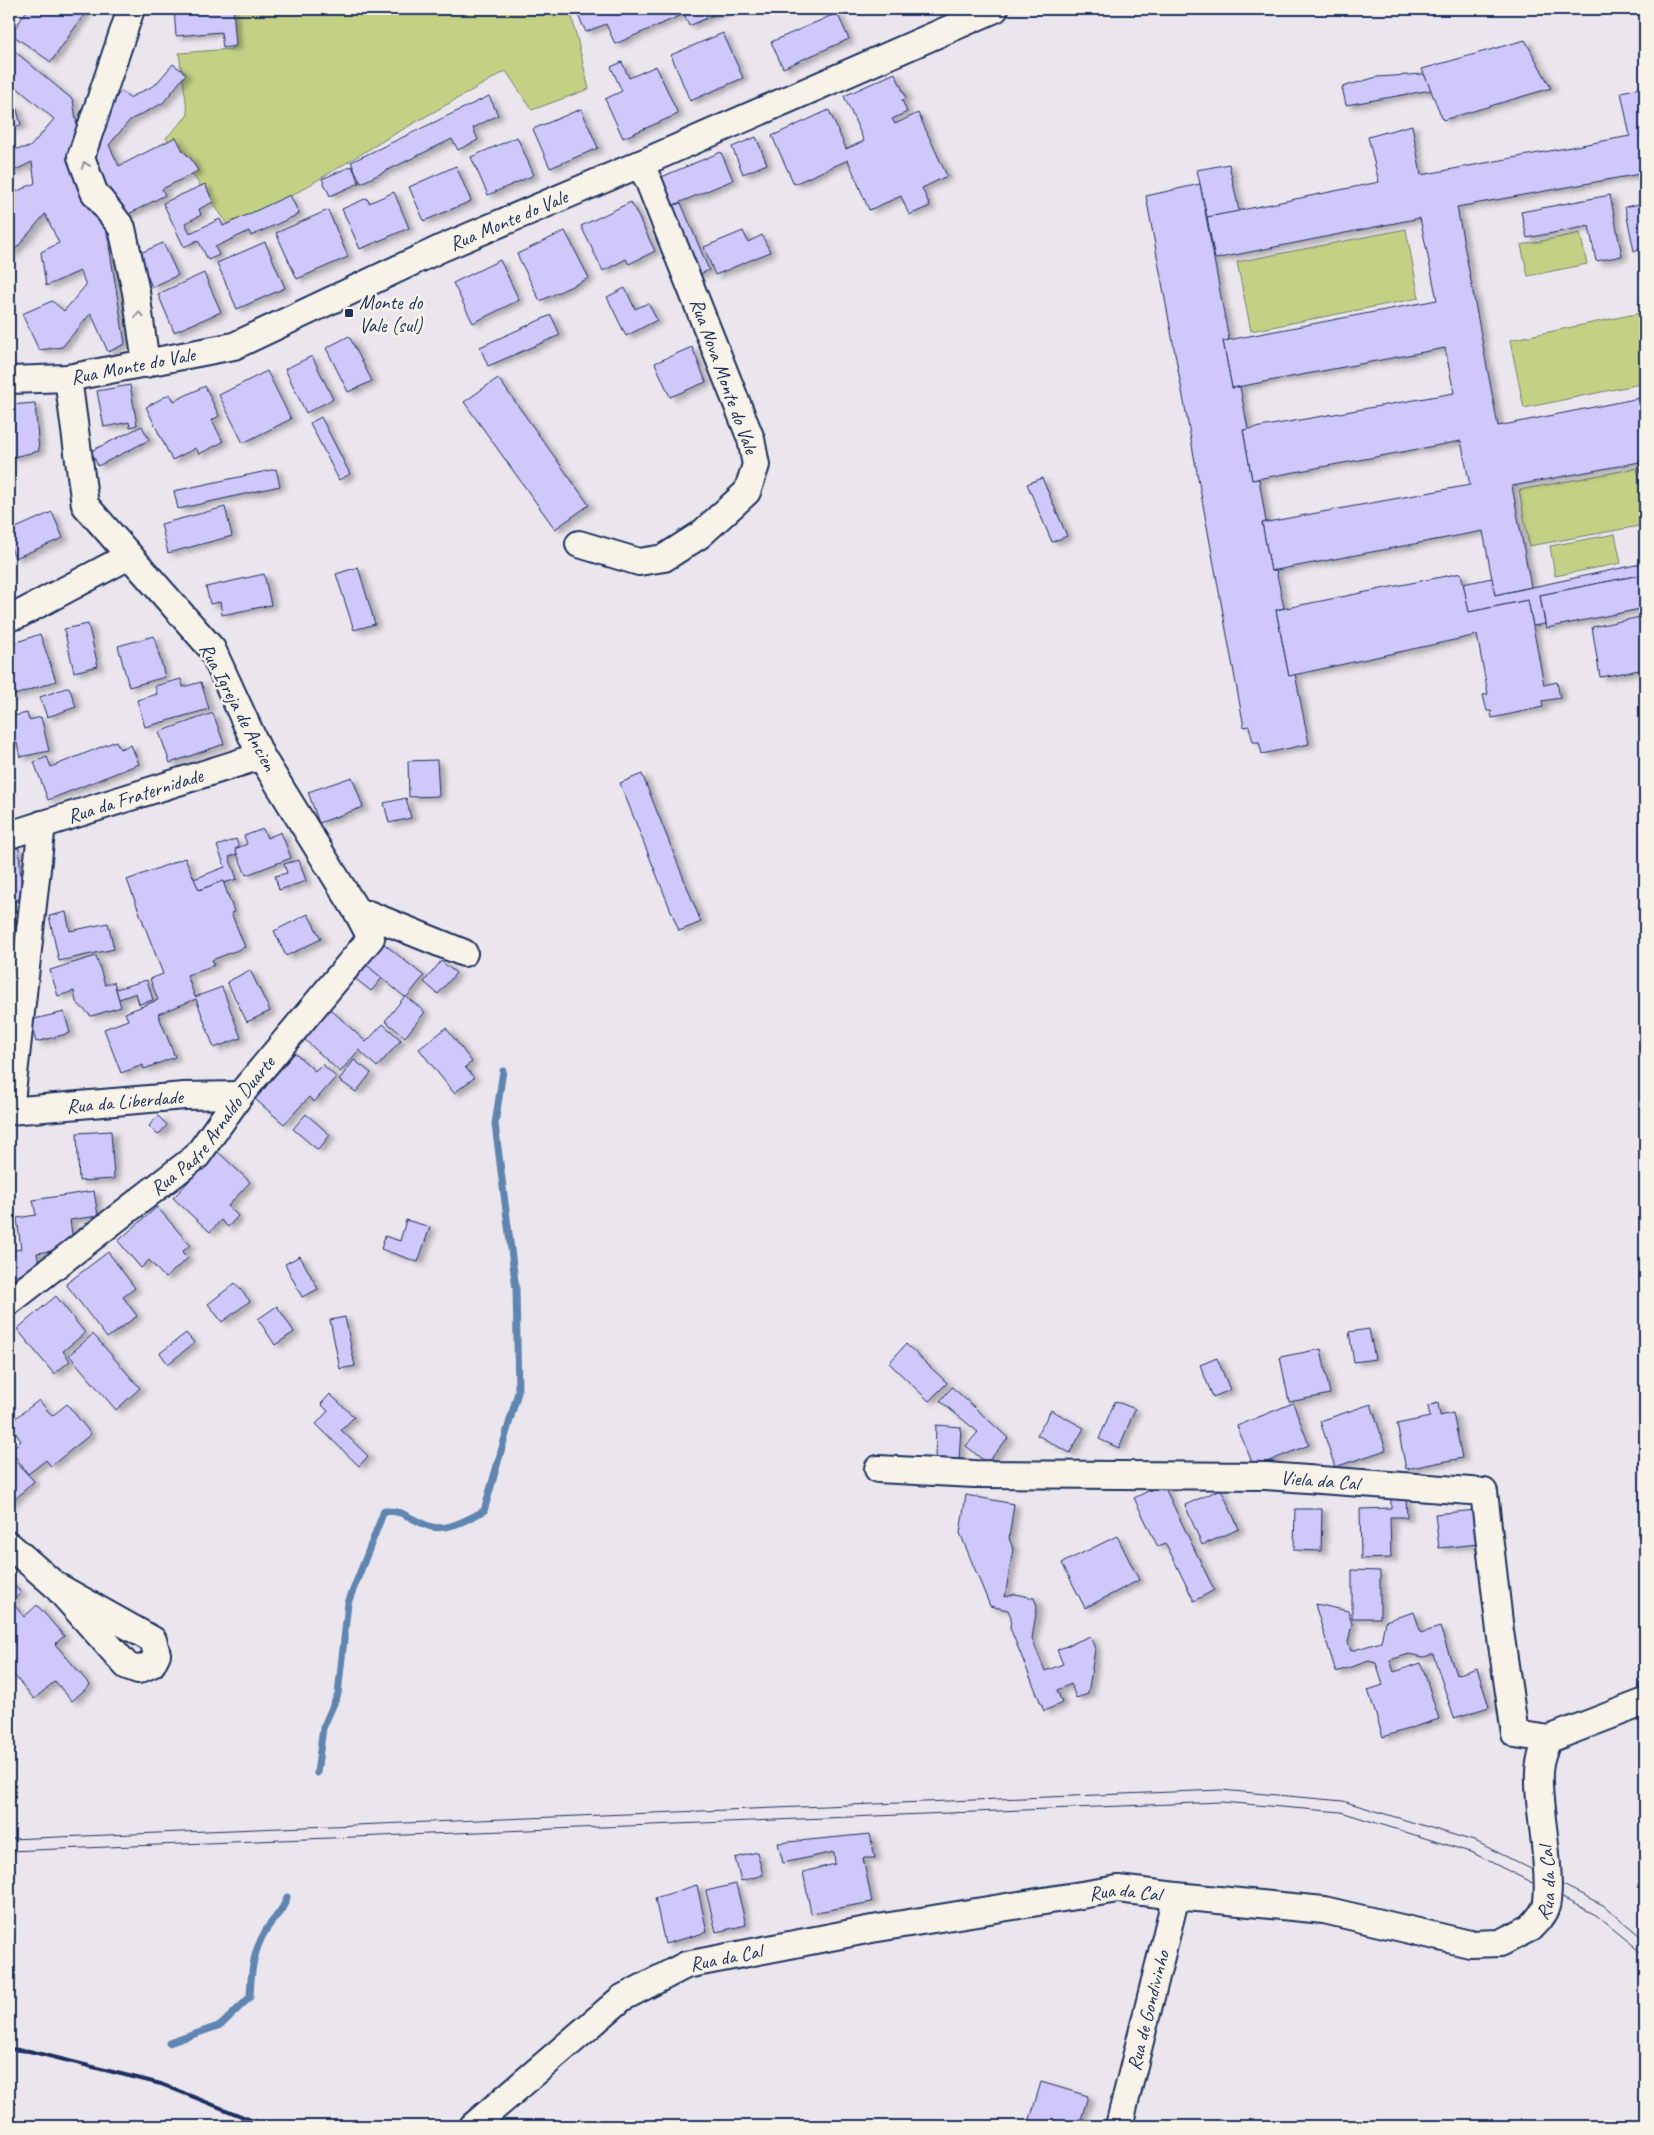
<svg xmlns="http://www.w3.org/2000/svg" width="1654" height="2135" viewBox="0 0 1654 2135" font-family="Caveat,sans-serif">
  <style>
    .green { fill: #c4d185; stroke: #708072 }
    .lines { fill: none; stroke-linecap: round; stroke-linejoin: round }
    .stream { stroke: #5e85b1; stroke-width: 7 }
    .building { fill: #d0c8fa; stroke: #1b2f5e; filter: url(#shadow) }
    .minor-casing { stroke: #1b2f5e; stroke-width: 30 }
    .minor { stroke: #f7f3e8; stroke-width: 26 }
    .tram { stroke: #1b2f5e; stroke-width: 1 }
    .rail { stroke: #1b2f5e; stroke-width: 4 }
    .minor-bridge-casing { stroke: #1b2f5e; stroke-width: 30; stroke-linecap: butt }
    .minor-bridge { stroke: #f7f3e8; stroke-width: 26 }
    .oneway { stroke: #8991a3 }
    .poi-dot { fill: #1b2f5e; stroke: #f7f3e8; stroke-width: 2 }
    .labels { text-anchor: middle; dominant-baseline: central; stroke-width: 5; stroke-linejoin: round; paint-order: stroke }
    .street-label { font-size: 20px; fill: #1b2f5e; stroke: #f7f3e8 }
    .poi-label { font-size: 20px; fill: #1b2f5e; stroke: #f7f3e8; text-anchor: start }
  </style>
  <defs>
    <filter id="shadow"><feDropShadow dx="5.5" dy="3" stdDeviation="2.5" flood-color="#0004"/></filter>
  </defs>
  <rect width="100%" height="100%" fill="#ebe6ed"/>
  <filter id="ink" filterUnits="userSpaceOnUse"><feTurbulence type="fractalNoise" baseFrequency=".02" numOctaves="2"/><feDisplacementMap in="SourceGraphic" scale="10" xChannelSelector="R" yChannelSelector="G"/><feConvolveMatrix kernelMatrix="1 2 1 2 8 2 1 2 1" color-interpolation-filters="sRGB"/></filter>
  <g filter="url(#ink)">
    <!-- green -->
    <g class="green">
      <polygon points="232,9 570,9 589,89 532,110 506,71 386,139 233,231 166,138 188,115 179,53 232,49"/>
      <polygon points="1406,229 1419,298 1251,331 1237,262"/>
      <polygon points="1580,233 1587,264 1528,276 1521,245"/>
      <polygon points="1645,312 1645,383 1524,408 1510,340"/>
      <polygon points="1637,468 1645,509 1645,525 1529,546 1519,490"/>
      <polygon points="1615,534 1621,563 1555,576 1550,546"/>
    </g>
    <g class="lines">
      <!-- stream -->
      <g class="stream">
        <path d="M 317,1773 L 323,1728 L 338,1694 L 348,1603 L 384,1511 C 406,1510 413,1522 432,1527 C 449,1531 469,1518 484,1511 L 518,1392 L 516,1289 L 495,1124 L 503,1071"/>
        <path d="M 169,2043 L 221,2025 L 250,1997 C 251,1972 253,1951 266,1930 C 274,1917 283,1912 287,1897"/>
      </g>
    </g>
    <!-- building -->
    <g class="building">
      <polygon points="28,9 85,9 87,10 51,62 11,34"/>
      <polygon points="174,9 233,9 236,46 223,48 221,32 176,36"/>
      <polygon points="575,9 727,9 689,26 684,14 615,44 606,24 586,32"/>
      <polygon points="837,13 849,39 783,68 771,42"/>
      <polygon points="723,33 743,78 690,101 671,55"/>
      <polygon points="1525,40 1551,88 1443,120 1422,69"/>
      <polygon points="12,49 73,100 88,198 101,196 125,344 108,352 91,313 62,347 39,350 22,314 52,301 64,311 86,285 80,271 46,286 41,252 59,243 45,214 9,257 9,195 35,183 32,162 9,173 9,150 30,147 54,119 9,81 9,52"/>
      <polygon points="622,62 629,78 656,66 678,114 623,138 605,99 622,91 611,67"/>
      <polygon points="173,64 186,74 163,103 130,120 109,145 119,166 176,137 183,151 191,159 198,171 162,189 165,195 121,218 82,140 121,91 129,98 155,85"/>
      <polygon points="895,73 906,98 902,100 907,112 892,119 895,124 918,113 947,176 922,188 930,206 909,215 901,196 869,210 848,160 794,184 772,136 829,110 846,149 864,141 844,96"/>
      <polygon points="1424,74 1431,90 1346,105 1342,87 1377,77"/>
      <polygon points="1645,87 1645,173 1457,207 1498,426 1645,397 1645,461 1512,486 1531,587 1495,595 1483,531 1271,571 1262,523 1470,485 1461,441 1252,480 1243,430 1454,393 1445,348 1232,388 1223,341 1437,300 1420,218 1215,259 1207,217 1379,182 1368,137 1412,125 1421,175 1630,136 1621,92"/>
      <polygon points="489,96 498,115 473,128 478,140 458,150 452,139 361,183 351,162"/>
      <polygon points="16,106 21,125 9,128 9,108"/>
      <polygon points="581,109 598,148 550,168 533,129"/>
      <polygon points="517,137 534,175 488,195 471,157"/>
      <polygon points="756,137 767,164 743,174 732,147"/>
      <polygon points="721,152 733,180 671,206 659,178"/>
      <polygon points="1229,164 1239,211 1207,217 1197,170"/>
      <polygon points="352,166 359,183 330,196 322,179"/>
      <polygon points="456,166 471,201 424,221 409,187"/>
      <polygon points="205,184 213,202 199,209 201,215 185,223 190,233 220,219 223,226 290,195 299,214 251,236 249,231 215,247 219,255 208,260 198,240 184,247 163,203"/>
      <polygon points="1200,184 1229,340 1223,341 1232,388 1240,387 1248,429 1243,430 1252,480 1259,479 1266,522 1262,523 1271,571 1276,570 1284,608 1276,610 1289,676 1295,674 1309,744 1262,754 1259,742 1253,742 1249,726 1244,727 1146,196"/>
      <polygon points="394,192 409,228 360,249 342,209 367,198 369,203"/>
      <polygon points="1610,195 1622,256 1596,261 1589,226 1527,238 1521,212"/>
      <polygon points="631,202 655,251 629,264 626,259 603,271 581,226"/>
      <polygon points="681,203 709,270 696,276 671,206"/>
      <polygon points="1645,203 1645,249 1634,251 1625,207"/>
      <polygon points="328,210 348,257 297,279 276,233"/>
      <polygon points="565,231 589,278 540,301 517,254"/>
      <polygon points="743,231 748,242 762,235 770,252 715,275 704,247"/>
      <polygon points="265,242 285,288 237,309 217,263"/>
      <polygon points="163,243 178,275 152,287 138,254"/>
      <polygon points="500,260 519,300 473,323 453,283"/>
      <polygon points="204,273 221,312 174,332 158,294"/>
      <polygon points="625,288 635,309 648,303 657,320 626,336 607,297"/>
      <polygon points="551,315 560,335 488,366 480,347"/>
      <polygon points="349,336 372,381 348,392 326,348"/>
      <polygon points="692,347 706,382 670,397 655,363"/>
      <polygon points="312,356 333,399 306,413 285,369"/>
      <polygon points="267,371 291,419 243,443 219,395"/>
      <polygon points="498,378 589,505 555,529 464,402"/>
      <polygon points="130,385 137,425 130,427 129,422 104,427 97,391"/>
      <polygon points="205,386 219,416 212,420 223,442 199,454 196,448 172,460 146,407 170,394 174,401"/>
      <polygon points="35,403 39,451 9,458 9,405"/>
      <polygon points="321,417 350,474 339,480 310,423"/>
      <polygon points="142,426 149,440 98,466 91,451"/>
      <polygon points="1645,461 1645,494 1639,462"/>
      <polygon points="276,469 280,486 178,509 174,491"/>
      <polygon points="1042,478 1067,536 1052,542 1027,484"/>
      <polygon points="225,507 232,536 168,553 161,524"/>
      <polygon points="52,512 63,538 15,558 9,543 9,531"/>
      <polygon points="1645,563 1645,574 1540,595 1545,624 1533,626 1528,600 1469,612 1463,584 1492,578 1495,595"/>
      <polygon points="358,567 375,624 354,630 336,574"/>
      <polygon points="1461,573 1469,612 1528,600 1544,685 1557,682 1560,698 1542,701 1543,707 1492,718 1491,711 1487,711 1483,695 1488,694 1477,635 1289,676 1276,610"/>
      <polygon points="264,574 271,605 222,615 220,602 210,604 206,587"/>
      <polygon points="1645,574 1645,608 1546,628 1540,595"/>
      <polygon points="1645,616 1645,669 1600,677 1592,627"/>
      <polygon points="88,624 98,666 74,672 64,629"/>
      <polygon points="40,634 56,681 9,697 9,645"/>
      <polygon points="154,636 165,677 129,687 118,646"/>
      <polygon points="181,679 183,687 201,682 209,709 145,727 137,700 157,694 155,686"/>
      <polygon points="69,687 76,707 47,717 40,697"/>
      <polygon points="27,713 29,720 41,717 49,751 20,757 17,743 9,745 9,717"/>
      <polygon points="213,713 224,744 170,763 159,732"/>
      <polygon points="116,741 120,749 131,745 139,764 48,800 34,762 47,757 51,767"/>
      <polygon points="437,760 439,796 409,797 408,761"/>
      <polygon points="642,774 701,922 679,931 620,783"/>
      <polygon points="352,777 363,807 319,823 308,792"/>
      <polygon points="406,798 411,818 389,823 384,803"/>
      <polygon points="263,829 267,838 281,832 291,858 246,875 235,849 247,844 244,836"/>
      <polygon points="236,839 239,847 235,849 237,854 229,857 237,879 224,883 223,881 199,890 194,879 225,867 217,846"/>
      <polygon points="19,848 22,897 9,905 9,849"/>
      <polygon points="185,858 199,890 223,881 234,912 231,913 245,947 212,960 214,965 187,975 195,997 222,987 241,1038 214,1048 196,999 158,1014 175,1057 144,1069 143,1065 121,1073 104,1029 128,1020 125,1013 158,1000 150,979 163,974 127,880"/>
      <polygon points="299,860 306,881 279,890 275,876 287,873 284,864"/>
      <polygon points="9,907 15,907 16,934 9,938"/>
      <polygon points="66,912 70,931 108,923 114,949 59,961 49,916"/>
      <polygon points="308,914 321,939 286,956 274,931"/>
      <polygon points="383,943 424,976 406,998 366,965"/>
      <polygon points="96,956 105,985 114,982 121,1007 91,1016 76,1002 74,991 58,996 50,970"/>
      <polygon points="441,961 456,973 438,994 424,982"/>
      <polygon points="363,962 382,978 371,991 352,976"/>
      <polygon points="250,970 270,1011 247,1022 227,982"/>
      <polygon points="147,980 153,1000 139,1004 136,993 119,999 116,989"/>
      <polygon points="405,996 425,1012 405,1037 385,1021"/>
      <polygon points="330,1009 366,1042 383,1024 401,1040 377,1067 359,1050 340,1072 303,1038"/>
      <polygon points="64,1012 70,1033 36,1042 30,1020"/>
      <polygon points="446,1028 472,1062 465,1067 474,1078 454,1093 419,1049"/>
      <polygon points="295,1053 315,1071 322,1064 336,1077 314,1102 309,1097 284,1124 255,1099"/>
      <polygon points="354,1060 371,1073 356,1092 339,1080"/>
      <polygon points="306,1114 330,1135 318,1150 293,1129"/>
      <polygon points="158,1116 167,1125 158,1135 149,1126"/>
      <polygon points="111,1131 114,1179 79,1181 77,1133"/>
      <polygon points="217,1151 250,1182 228,1206 238,1216 228,1227 221,1220 210,1232 173,1198"/>
      <polygon points="94,1191 98,1216 70,1220 74,1248 37,1253 40,1272 9,1277 9,1251 21,1249 17,1218 36,1215 33,1200"/>
      <polygon points="157,1207 190,1245 182,1252 188,1258 165,1278 149,1260 141,1268 118,1241"/>
      <polygon points="406,1220 430,1227 418,1262 381,1249 385,1236 400,1241"/>
      <polygon points="108,1252 135,1288 123,1297 137,1316 107,1338 66,1284"/>
      <polygon points="300,1256 318,1289 302,1297 285,1264"/>
      <polygon points="235,1283 250,1301 222,1322 208,1304"/>
      <polygon points="56,1296 85,1333 63,1351 70,1361 54,1374 17,1329"/>
      <polygon points="277,1306 294,1332 275,1345 258,1319"/>
      <polygon points="345,1317 355,1366 340,1369 330,1320"/>
      <polygon points="1369,1329 1375,1359 1354,1362 1349,1332"/>
      <polygon points="186,1333 194,1343 168,1364 160,1353"/>
      <polygon points="93,1334 140,1388 116,1410 69,1355"/>
      <polygon points="906,1344 947,1383 929,1401 889,1363"/>
      <polygon points="1321,1349 1330,1394 1289,1402 1280,1357"/>
      <polygon points="1217,1358 1230,1390 1213,1397 1200,1365"/>
      <polygon points="952,1387 1008,1438 987,1463 966,1446 978,1432 940,1401"/>
      <polygon points="330,1394 354,1417 341,1430 368,1456 359,1466 316,1424 328,1411 321,1404"/>
      <polygon points="39,1400 52,1416 67,1404 91,1434 51,1466 46,1460 28,1474 10,1450 21,1441 9,1423"/>
      <polygon points="1115,1401 1135,1409 1119,1448 1099,1439"/>
      <polygon points="1293,1403 1309,1445 1254,1467 1237,1426"/>
      <polygon points="1438,1403 1440,1416 1453,1413 1462,1458 1406,1469 1397,1424 1430,1417 1428,1406"/>
      <polygon points="1371,1404 1386,1450 1335,1467 1320,1421"/>
      <polygon points="1051,1410 1084,1428 1070,1453 1037,1435"/>
      <polygon points="936,1425 961,1427 959,1461 935,1459"/>
      <polygon points="14,1460 34,1481 9,1505 9,1466"/>
      <polygon points="1163,1484 1214,1590 1194,1601 1166,1544 1158,1547 1134,1498"/>
      <polygon points="1221,1489 1239,1529 1202,1545 1185,1505"/>
      <polygon points="966,1495 1014,1504 1009,1538 1013,1549 1005,1597 1015,1594 1034,1598 1037,1606 1032,1639 1045,1671 1063,1664 1057,1650 1090,1636 1095,1649 1088,1694 1076,1698 1071,1684 1057,1690 1062,1703 1044,1711 1010,1628 1011,1617 1008,1610 990,1606 960,1533"/>
      <polygon points="1406,1498 1407,1517 1390,1517 1391,1558 1361,1559 1360,1509 1391,1508 1391,1499"/>
      <polygon points="1295,1509 1322,1509 1321,1551 1294,1550"/>
      <polygon points="1476,1510 1479,1544 1439,1548 1435,1514"/>
      <polygon points="1117,1536 1139,1580 1085,1608 1062,1563"/>
      <polygon points="1352,1570 1380,1571 1380,1618 1352,1618"/>
      <polygon points="9,1580 21,1593 11,1601 24,1617 37,1605 64,1636 55,1644 90,1685 72,1701 55,1681 34,1699 9,1669"/>
      <polygon points="1316,1604 1348,1611 1352,1624 1348,1642 1351,1651 1381,1642 1385,1621 1414,1612 1421,1633 1440,1627 1456,1675 1477,1668 1489,1707 1454,1718 1433,1654 1424,1657 1409,1654 1390,1660 1394,1672 1421,1663 1439,1719 1383,1737 1368,1690 1383,1685 1376,1663 1369,1661 1336,1672 1316,1608"/>
      <polygon points="870,1834 875,1858 863,1858 872,1902 811,1913 803,1872 835,1864 834,1852 783,1863 778,1843"/>
      <polygon points="757,1852 763,1875 741,1881 735,1858"/>
      <polygon points="736,1884 746,1925 716,1932 706,1891"/>
      <polygon points="697,1885 707,1932 665,1944 655,1898"/>
      <polygon points="1041,2082 1088,2096 1079,2126 1028,2126"/>
    </g>
    <g class="lines">
      <!-- minor casing -->
      <g class="minor-casing">
        <g id="minor">
          <polyline points="131,9 81,157 94,192 122,228 136,292 146,364"/>
          <path id="s1" d="M 9,380 L 68,378 L 234,346 L 442,248 L 640,164 L 995,9"/>
          <polyline points="579,544 639,562 664,558 700,535 747,492 756,465 751,439 649,182 640,164"/>
          <polyline points="9,617 18,615 129,556"/>
          <path id="s2" d="M 9,835 L 261,756"/>
          <polyline points="359,915 368,914 464,953"/>
          <polyline points="10,1110 42,824"/>
          <path id="s3" d="M 9,1111 L 184,1096 L 240,1095"/>
          <path id="s4" d="M 9,1302 L 197,1156 L 240,1095 L 371,938 L 359,915 L 261,756 L 212,649 L 85,505 L 68,378"/>
          <path id="s5" d="M 878,1469 L 974,1474 L 1266,1476 L 1484,1492 L 1500,1631 L 1515,1734 L 1549,1739"/>
          <polyline points="9,1545 55,1585 127,1666 138,1670 152,1664 157,1654 153,1640 55,1585"/>
          <path d="M 1540,1800 C 1538,1777 1537,1759 1549,1739 L 1645,1702"/>
          <path id="s6" d="M 473,2126 L 622,1998 L 686,1965 L 872,1929 L 1118,1889 L 1176,1896 L 1324,1910 L 1470,1944 L 1500,1943 L 1530,1928"/>
          <path id="s7" d="M 1119,2126 L 1176,1896"/>
        </g>
      </g>
      <!-- minor -->
      <use href="#minor" class="minor"/>
      <!-- tram -->
      <g class="tram">
        <polyline points="9,1839 1221,1790 1343,1801 1477,1842 1603,1905 1645,1940"/>
        <polyline points="9,1851 1221,1802 1341,1812 1473,1853 1596,1915 1645,1955"/>
      </g>
      <!-- rail -->
      <polyline class="rail" points="9,2049 29,2051 161,2084 266,2126"/>
      <!-- minor-bridge casing -->
      <g class="minor-bridge-casing">
        <g id="minor-bridge">
          <path id="s8" d="M 1530,1928 C 1536,1922 1543,1915 1546,1906 C 1552,1884 1542,1825 1540,1800"/>
        </g>
      </g>
      <!-- minor-bridge -->
      <use href="#minor-bridge" class="minor-bridge"/>
    </g>
    <!-- one-way arrows -->
    <defs><path id="oneway-chevron" d="M-2-3.5L2.5 0L-2 3.5" fill="none" stroke-width="1.6" stroke-linecap="round" stroke-linejoin="round" transform="scale(1.25)"/></defs>
    <g class="oneway">
      <use href="#oneway-chevron" transform="translate(85 165) rotate(-110)"/>
      <use href="#oneway-chevron" transform="translate(139 315) rotate(-98)"/>
    </g>
  </g>
  <!-- markers -->
  <rect class="poi-dot" x="344" y="308" width="10" height="10" rx="2.5"/>
  <g class="labels">
    <!-- street labels -->
    <g class="street-label">
      <text stroke="none"><textPath href="#s1" startOffset="530">Rua Monte do Vale</textPath></text>
      <text stroke="none"><textPath href="#s1" startOffset="125">Rua Monte do Vale</textPath></text>
      <text transform="translate(724 376) rotate(70)">Rua Nova Monte do Vale</text>
      <text transform="translate(238 707) rotate(62)">Rua Igreja de Ancien</text>
      <text stroke="none"><textPath href="#s2" startOffset="132">Rua da Fraternidade</textPath></text>
      <text stroke="none"><textPath href="#s3" startOffset="116">Rua da Liberdade</textPath></text>
      <text stroke="none"><textPath href="#s4" startOffset="271">Rua Padre Arnaldo Duarte</textPath></text>
      <text stroke="none"><textPath href="#s5" startOffset="442">Viela da Cal</textPath></text>
      <text stroke="none"><textPath href="#s8" startOffset="51">Rua da Cal</textPath></text>
      <text stroke="none"><textPath href="#s6" startOffset="714">Rua da Cal</textPath></text>
      <text stroke="none"><textPath href="#s6" startOffset="309">Rua da Cal</textPath></text>
      <text stroke="none"><textPath href="#s7" startOffset="119">Rua de Gondivinho</textPath></text>
    </g>
    <!-- poi labels -->
    <g class="poi-label">
      <text x="359" y="302">Monte do<tspan x="359" dy="23">Vale (sul)</tspan></text>
    </g>
  </g>
  <!-- margin -->
  <rect width="1654" height="2135" fill="none" stroke="#f7f3e8" stroke-width="30"/>
  <rect x="15" y="15" width="1624" height="2105" fill="none" stroke="#1b2f5e" stroke-width="2" filter="url(#ink)"/>
</svg>
